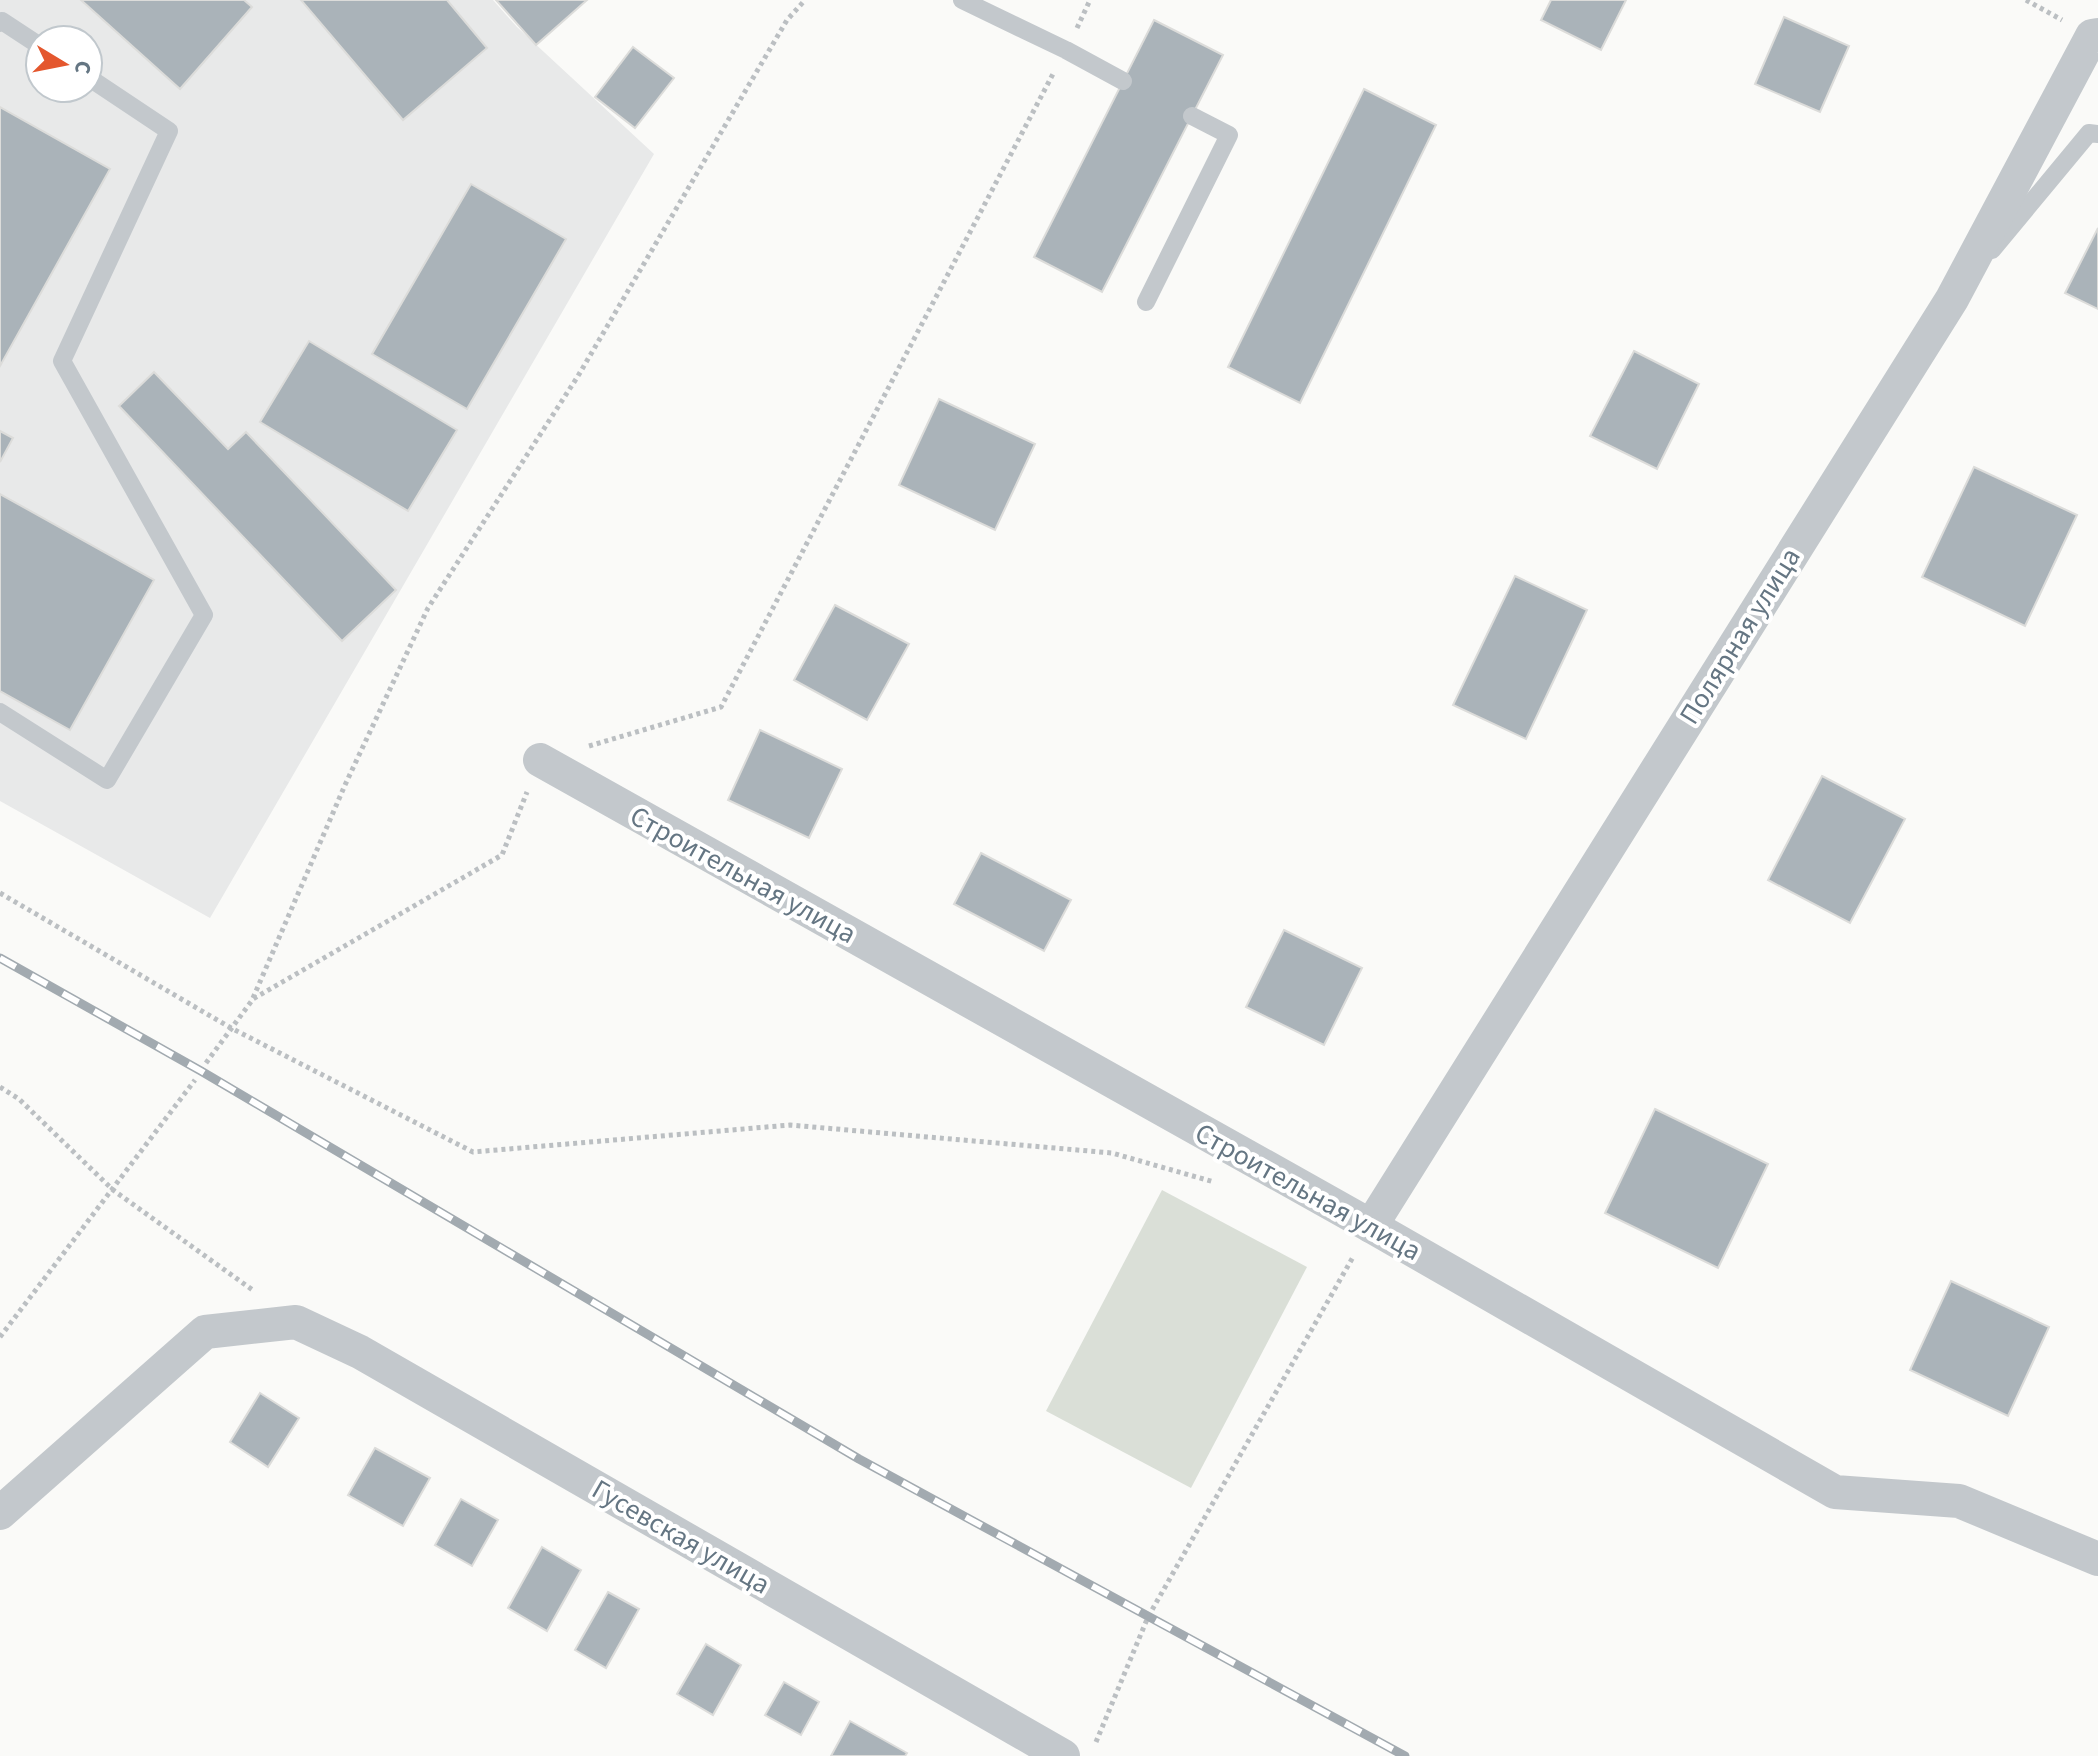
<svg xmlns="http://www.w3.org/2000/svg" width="2098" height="1756" viewBox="0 0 2098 1756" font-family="'Source Sans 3',sans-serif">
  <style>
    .built { fill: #e8e9e9; fill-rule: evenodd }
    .green { fill: #dadfd7 }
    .building { fill: #aab3b9; stroke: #dcdcda; stroke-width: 2 }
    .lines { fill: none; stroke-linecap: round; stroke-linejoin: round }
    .path { stroke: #bbbfc2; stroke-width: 5; stroke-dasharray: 4 4; stroke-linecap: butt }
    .lane { stroke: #c3c8cc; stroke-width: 18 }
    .street { stroke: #c3c8cc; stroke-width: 34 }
    .rail-casing { stroke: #a2aab0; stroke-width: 9 }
    .rail { stroke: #fff; stroke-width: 6; stroke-dasharray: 18; stroke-linecap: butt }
    .labels { text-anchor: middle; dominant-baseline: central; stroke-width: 8; stroke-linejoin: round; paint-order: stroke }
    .street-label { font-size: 28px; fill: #657683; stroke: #fff }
  </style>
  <rect width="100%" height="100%" fill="#fafaf8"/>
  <!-- built -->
  <path class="built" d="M 0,0 L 493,0 L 517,27 L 654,154 L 210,918 L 0,801 ZM 40,40 L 88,40 L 88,88 L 40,88 Z"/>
  <!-- green -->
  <polygon class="green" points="1162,1190 1307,1267 1191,1488 1046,1411"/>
  <!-- building -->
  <g class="building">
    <polygon points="81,0 244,0 252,7 180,89"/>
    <polygon points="301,0 447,0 487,48 403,120"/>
    <polygon points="496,0 587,0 536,45"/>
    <polygon points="1551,0 1626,0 1601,50 1541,20"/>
    <polygon points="1784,17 1849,46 1820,112 1755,84"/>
    <polygon points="1154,20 1223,55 1102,292 1034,257"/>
    <polygon points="633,47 674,78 635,128 595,97"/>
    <polygon points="1364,89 1436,125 1300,403 1228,367"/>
    <polygon points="0,107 110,169 0,366"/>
    <polygon points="471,184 566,239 467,409 372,354"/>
    <polygon points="2098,228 2098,309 2065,293"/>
    <polygon points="309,341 457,430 408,511 260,422"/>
    <polygon points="1634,351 1699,384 1657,469 1590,436"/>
    <polygon points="154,372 228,449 246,432 396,590 342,641 119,406"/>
    <polygon points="939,399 1035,444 995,530 899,485"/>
    <polygon points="0,431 13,438 0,462"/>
    <polygon points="1974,467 2077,515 2025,626 1922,577"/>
    <polygon points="0,494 154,580 70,730 0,691"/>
    <polygon points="1515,576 1587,610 1526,739 1453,705"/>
    <polygon points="835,605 909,644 867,720 794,680"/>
    <polygon points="760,730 842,769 809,838 728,800"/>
    <polygon points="1822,776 1905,819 1850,923 1768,880"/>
    <polygon points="981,853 1071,900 1044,951 954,904"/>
    <polygon points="1284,930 1362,968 1324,1045 1246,1007"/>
    <polygon points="1655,1109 1768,1164 1718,1268 1605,1213"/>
    <polygon points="1951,1281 2049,1327 2008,1416 1910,1370"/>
    <polygon points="260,1393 299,1418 268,1467 230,1442"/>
    <polygon points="375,1448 430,1478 403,1526 348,1495"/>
    <polygon points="461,1499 498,1520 472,1566 435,1545"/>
    <polygon points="542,1547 581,1570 547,1631 508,1608"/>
    <polygon points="608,1592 639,1609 606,1668 575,1650"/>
    <polygon points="706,1644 741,1665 713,1715 677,1694"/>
    <polygon points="784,1682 819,1702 801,1735 765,1715"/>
    <polygon points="850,1721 907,1753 905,1756 831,1756"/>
  </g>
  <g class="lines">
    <!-- path -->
    <g class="path">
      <polyline points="2026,0 2062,20"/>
      <polyline points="1077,28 1090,0"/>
      <polyline points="589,746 721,707 1054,72"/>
      <polyline points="0,893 231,1028 473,1152 790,1125 1112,1153 1214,1182"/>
      <polyline points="253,998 345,785 428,608 578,376 787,20 805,0"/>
      <polyline points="206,1063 253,999 502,855 527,792"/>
      <polyline points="0,1087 19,1099 113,1190 254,1291"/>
      <polyline points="0,1337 195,1080"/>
      <polyline points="1096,1742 1148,1617 1353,1257"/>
    </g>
    <!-- lane -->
    <g class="lane">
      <polyline points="962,0 1066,50 1123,81"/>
      <polyline points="0,23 2,21 40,46"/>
      <polyline points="1992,250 2089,133 2098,134"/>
      <polyline points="1146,302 1229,135 1192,116"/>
      <polyline points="0,712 107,780 204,615 62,361 169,131 88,77"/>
    </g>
    <!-- street -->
    <g class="street">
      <polyline points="540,760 1371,1226 1835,1492 1959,1501 2098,1559"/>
      <polyline points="1371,1226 1952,299 2092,36 2098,35"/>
      <polyline points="0,1513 205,1332 296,1322 360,1352 1063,1756"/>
    </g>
    <!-- rail casing -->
    <g class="rail-casing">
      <polyline id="rail" points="0,958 201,1071 859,1459 1405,1756"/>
    </g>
    <!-- rail -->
    <use href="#rail" class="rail"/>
  </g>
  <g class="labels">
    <!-- street labels -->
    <g class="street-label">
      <text transform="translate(1740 636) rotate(-58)">Полярная улица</text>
      <text transform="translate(743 875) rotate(29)">Строительная улица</text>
      <text transform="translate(1308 1192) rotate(29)">Строительная улица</text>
      <text transform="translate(681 1537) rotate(30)">Гусевская улица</text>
    </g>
  </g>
  <!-- north arrow -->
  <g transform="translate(64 64) rotate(100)"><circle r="38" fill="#ffffff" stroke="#c1c8cd" stroke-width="2"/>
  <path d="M0-6L14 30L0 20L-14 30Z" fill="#e4572e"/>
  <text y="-12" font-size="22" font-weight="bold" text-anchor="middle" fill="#657683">С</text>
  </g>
</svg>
